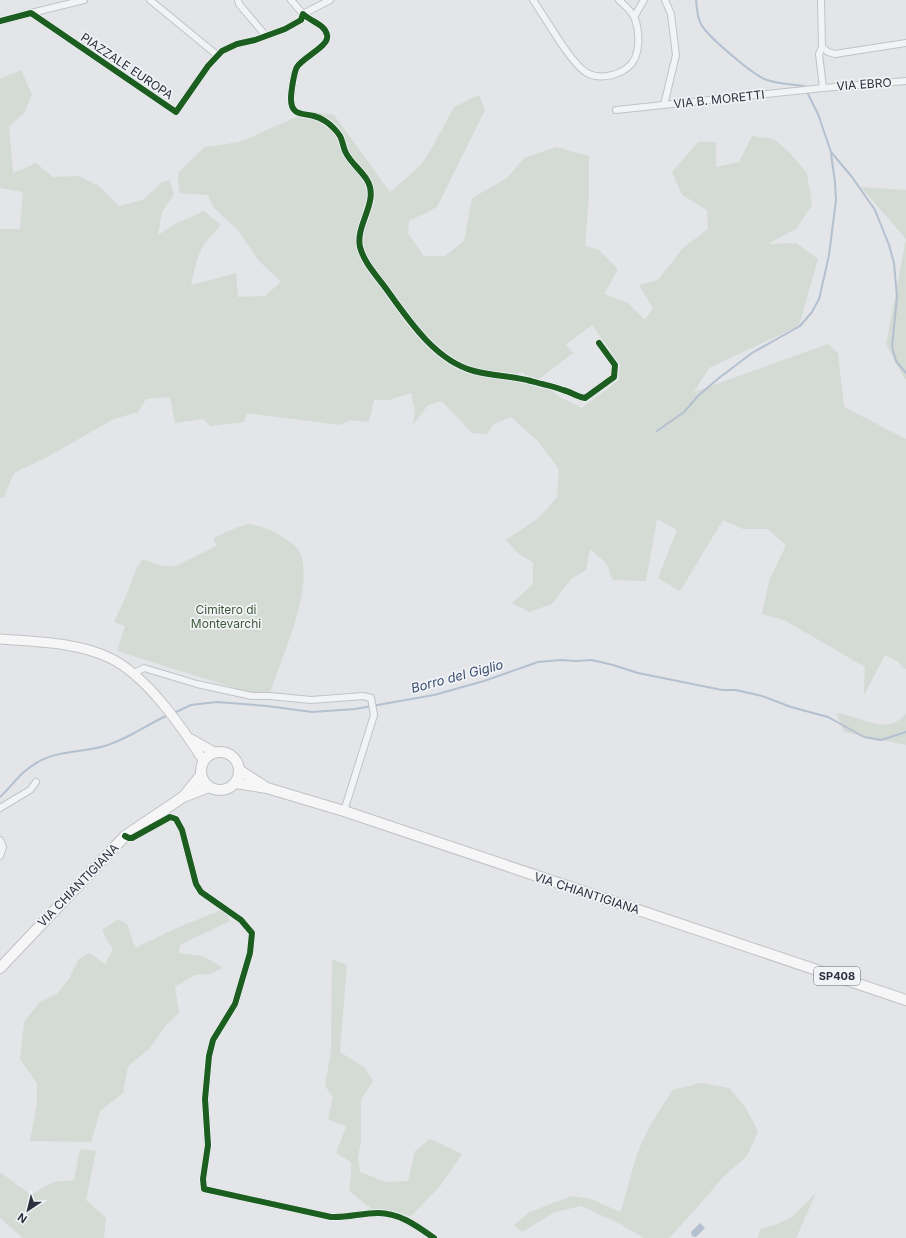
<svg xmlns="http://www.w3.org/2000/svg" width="906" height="1238" viewBox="0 0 906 1238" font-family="Inter,sans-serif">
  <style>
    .green { fill: #d3dbd4; fill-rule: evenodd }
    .water { fill: #b4c0d0 }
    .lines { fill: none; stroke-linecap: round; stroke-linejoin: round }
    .stream { stroke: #b4c0d0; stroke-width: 2 }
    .street-casing { stroke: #c1c3c6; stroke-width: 8 }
    .secondary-casing { stroke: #c1c3c6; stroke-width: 11 }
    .primary-casing { stroke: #c0c2c5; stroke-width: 12 }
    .street { stroke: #f2f3f4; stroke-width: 6 }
    .secondary { stroke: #f6f6f6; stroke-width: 9 }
    .primary { stroke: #f6f6f6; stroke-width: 10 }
    .cycleway-casing { stroke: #f1f3f6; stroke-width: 8 }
    .cycleway { stroke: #1b5e20; stroke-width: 6 }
    .labels { text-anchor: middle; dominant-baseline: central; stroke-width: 3.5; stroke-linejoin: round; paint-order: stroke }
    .shield { fill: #f1f3f6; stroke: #666b76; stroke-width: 1 }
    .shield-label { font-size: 11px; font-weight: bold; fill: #2b313f }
    .street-label { font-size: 12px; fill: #2b313f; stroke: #f1f3f6 }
    .park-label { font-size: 12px; fill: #3e593a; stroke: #f1f3f6 }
    .water-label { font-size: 13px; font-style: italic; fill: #394e6f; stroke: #f1f3f6 }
  </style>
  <rect width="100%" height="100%" fill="#e3e5e8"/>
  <!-- green -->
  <g class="green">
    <path d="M 21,70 L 32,95 L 24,113 L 9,126 L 13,173 L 36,163 L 53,177 L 79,176 L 99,186 L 119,206 L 143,200 L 161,183 L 169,180 L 174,194 L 162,212 L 158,235 L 173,225 L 204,211 L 221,225 L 204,244 L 197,259 L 191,285 L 236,273 L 238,297 L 265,296 L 281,282 L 258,260 L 238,230 L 214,208 L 208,195 L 179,193 L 178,173 L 205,147 L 240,142 L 310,111 L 334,115 L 390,192 L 421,165 L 433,146 L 454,107 L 479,95 L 485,110 L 437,207 L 409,221 L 408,233 L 424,256 L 445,256 L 464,241 L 472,198 L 507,178 L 524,158 L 556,147 L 589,156 L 589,196 L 585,246 L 599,250 L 618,269 L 604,294 L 628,303 L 645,320 L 653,308 L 639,285 L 658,280 L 683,248 L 708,229 L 707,210 L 682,195 L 672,172 L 698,142 L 716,142 L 716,167 L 739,162 L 752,136 L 774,139 L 788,151 L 807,173 L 812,205 L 796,229 L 768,244 L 796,243 L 818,259 L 799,326 L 709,368 L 694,392 L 828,344 L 838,353 L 844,407 L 906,439 L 906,669 L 901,667 L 899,662 L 885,655 L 864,695 L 865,667 L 784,620 L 762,614 L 769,581 L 786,545 L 768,529 L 743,529 L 723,520 L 680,591 L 658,578 L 677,530 L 657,519 L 646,581 L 613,580 L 606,563 L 590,549 L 586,570 L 571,579 L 552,604 L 529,612 L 512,603 L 533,584 L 533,563 L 517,552 L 506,540 L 540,517 L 557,497 L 559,469 L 537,440 L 511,417 L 494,424 L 487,434 L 472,433 L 442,401 L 428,405 L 413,425 L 415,411 L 411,393 L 389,400 L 374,400 L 369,422 L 351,420 L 340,425 L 247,413 L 244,422 L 210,426 L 204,419 L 175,423 L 170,397 L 146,399 L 138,412 L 114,419 L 47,457 L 14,473 L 4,497 L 0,498 L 0,229 L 20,229 L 23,192 L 0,188 L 0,79 ZM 592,325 L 620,364 L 619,380 L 582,408 L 558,396 L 549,388 L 515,380 L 519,372 L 539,379 L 573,353 L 566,344 Z"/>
    <polygon points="861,187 906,190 906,379 904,378 886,344 906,239"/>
    <path d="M 249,524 C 266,527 278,533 291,543 C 293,544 296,546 298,549 C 317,580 283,655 272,687 L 269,693 L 251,693 L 117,651 L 125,626 L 114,622 L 126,596 L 138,565 L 139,566 L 142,559 C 153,563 163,568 175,566 L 217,546 L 213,538 L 238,527 Z"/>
    <path d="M 836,713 C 855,715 875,729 893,723 C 898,722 902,717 906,714 L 906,745 L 844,732 Z"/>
    <polygon points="224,909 230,921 180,945 179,953 203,956 223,968 210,974 195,975 175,987 179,1013 166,1025 150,1048 128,1066 123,1093 100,1111 91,1142 30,1141 37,1104 37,1083 20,1059 24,1022 40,1002 57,994 70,977 79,959 89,953 105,964 113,950 102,930 118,919 127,924 135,948 179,927"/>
    <polygon points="332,959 347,965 340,1052 365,1068 373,1081 361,1099 361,1140 358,1158 360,1172 386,1182 408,1181 415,1151 430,1139 462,1154 440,1186 411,1216 372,1209 349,1191 351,1176 351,1162 336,1153 346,1127 328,1119 333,1097 325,1086 331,1050"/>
    <path d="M 701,1083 L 729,1088 L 745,1107 L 758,1131 L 747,1156 L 723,1177 L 695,1210 L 669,1238 L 644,1238 L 620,1224 L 581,1206 L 555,1212 L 522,1232 L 514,1225 L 530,1212 L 571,1196 L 591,1199 L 620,1212 C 627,1194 630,1176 636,1158 C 644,1133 658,1113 673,1090 Z"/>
    <polygon points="80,1149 96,1151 86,1200 106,1218 104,1238 23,1238 0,1218 0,1172 31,1195 53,1182 74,1180"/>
    <polygon points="816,1193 796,1238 758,1238 760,1229 777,1224 792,1217"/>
  </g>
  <!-- water -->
  <polygon class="water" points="700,1223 705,1228 696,1237 692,1236 691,1232"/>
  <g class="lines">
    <!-- stream -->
    <g class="stream">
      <path d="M 696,0 C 697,8 697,17 701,24 C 707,36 754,76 767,80 C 779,84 792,84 804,86 L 818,114 L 831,152 L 852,177 L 875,210 L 889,245 L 894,263 L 897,297 L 892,347 L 896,361 L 906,373"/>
      <polyline points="657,431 684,412 699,395 719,378 752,353 800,326 812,312 819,299 825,273 829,255 836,200 835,182 831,154"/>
      <polyline points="174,713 191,705 217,702 267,706 312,712 355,709 434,695 484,681 538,662 561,660 576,661 592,660 613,665 638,673 722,690 736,690 762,696 791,707 828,717 864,737 881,740 906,732"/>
      <path d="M 0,797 C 14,784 21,771 38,762 C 57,751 81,752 101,747 C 125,741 146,725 168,715"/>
    </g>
    <!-- street casing -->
    <g class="street-casing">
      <g id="street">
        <polyline points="150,0 217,55"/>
        <polyline points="238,0 239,4 266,36"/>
        <polyline points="291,0 303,14 330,0"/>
        <path d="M 533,0 C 545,17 571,64 587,73 C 602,81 628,74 635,58 C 640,46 639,30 635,19 C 633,12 624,5 619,0"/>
        <polyline points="821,0 822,47 819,54 823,88"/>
        <polyline points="31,13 84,0"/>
        <polyline points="634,17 644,0"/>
        <path d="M 0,21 L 31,13 L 176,112 L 208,66 L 222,51 L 237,44 L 255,40 L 285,29 L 301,20 L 303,14 C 310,21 325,24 327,35 C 330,46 303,57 297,67 C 294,72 291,92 291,99 C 291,116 303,113 314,116 C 318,117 322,119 325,121 C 330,124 337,131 340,136 C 343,141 343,148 346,153 C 351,163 361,170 367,180 C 380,201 355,225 360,247 C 364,263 378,277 387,290 C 409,321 436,361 474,371 C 492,376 512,376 531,381 C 541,384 553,386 563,390 C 571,392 577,397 585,398 L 614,377 L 615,365 L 599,343"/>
        <polyline points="822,47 828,52 835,54 906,43"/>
        <polyline points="664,105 676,55 671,14 665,0"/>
        <polyline points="616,110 823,88 906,81"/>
        <polyline points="134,673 144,668 197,684 252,696 270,696 311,700 363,696 371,698 374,715 344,811"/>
        <polyline points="0,808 30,790 36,782"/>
        <path d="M 125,836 L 129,838 L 132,838 L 170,817 L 176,819 L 182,830 L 196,884 L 201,892 L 241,920 L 252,933 L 250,953 L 235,1004 L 213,1040 L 209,1056 L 205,1099 L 208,1145 L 203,1179 L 204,1189 L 331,1217 C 347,1218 362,1213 378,1213 C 400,1213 417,1226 434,1238"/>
        <polyline points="0,840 3,847 0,856"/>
      </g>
    </g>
    <!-- secondary casing -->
    <g class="secondary-casing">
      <g id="secondary">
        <path d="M 0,639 C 36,642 77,642 110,658 C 147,676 181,726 203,760"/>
        <polyline points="191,739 214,752"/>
      </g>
    </g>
    <!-- primary casing -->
    <g class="primary-casing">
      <g id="primary">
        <circle cx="220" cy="771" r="19"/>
        <polyline points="239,770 264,786"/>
        <polyline points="235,783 267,788 344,811 906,1000"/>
        <polyline points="184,796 201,775"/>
        <polyline points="0,968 125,836 183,797 209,787"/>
      </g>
    </g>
    <!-- street -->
    <use href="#street" class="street"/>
    <!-- secondary -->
    <use href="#secondary" class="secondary"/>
    <!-- primary -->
    <use href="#primary" class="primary"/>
    <!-- cycleway casing -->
    <g class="cycleway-casing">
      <g id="cycleway">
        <path d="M 0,21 L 31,13 L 176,112 L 208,66 L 222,51 L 237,44 L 255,40 L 285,29 L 301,20 L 303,14 C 310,21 325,24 327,35 C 330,46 303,57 297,67 C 294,72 291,92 291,99 C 291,116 303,113 314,116 C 318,117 322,119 325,121 C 330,124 337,131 340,136 C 343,141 343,148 346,153 C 351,163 361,170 367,180 C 380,201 355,225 360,247 C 364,263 378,277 387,290 C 409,321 436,361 474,371 C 492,376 512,376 531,381 C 541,384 553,386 563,390 C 571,392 577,397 585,398 L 614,377 L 615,365 L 599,343"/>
        <path d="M 125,836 L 129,838 L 132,838 L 170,817 L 176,819 L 182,830 L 196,884 L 201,892 L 241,920 L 252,933 L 250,953 L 235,1004 L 213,1040 L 209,1056 L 205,1099 L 208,1145 L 203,1179 L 204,1189 L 331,1217 C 347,1218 362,1213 378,1213 C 400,1213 417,1226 434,1238"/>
      </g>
    </g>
    <!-- cycleway -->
    <use href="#cycleway" class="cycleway"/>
  </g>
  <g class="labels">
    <!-- shield labels -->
    <rect class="shield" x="814" y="967" width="46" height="18" rx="3"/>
    <g class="shield-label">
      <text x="837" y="976">SP408</text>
    </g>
    <!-- street labels -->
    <g class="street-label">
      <text transform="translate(127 66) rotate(34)">PIAZZALE EUROPA</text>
      <text transform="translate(864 84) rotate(-4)">VIA EBRO</text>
      <text transform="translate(719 99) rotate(-6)">VIA B. MORETTI</text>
      <text transform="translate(78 885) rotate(-46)">VIA CHIANTIGIANA</text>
      <text transform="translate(587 893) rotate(18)">VIA CHIANTIGIANA</text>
    </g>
    <!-- park labels -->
    <g class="park-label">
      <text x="226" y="609">Cimitero di<tspan x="226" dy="14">Montevarchi</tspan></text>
    </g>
    <!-- water labels -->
    <g class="water-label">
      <text transform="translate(457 676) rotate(-15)">Borro del Giglio</text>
    </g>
  </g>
  <!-- north arrow -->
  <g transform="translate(28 1210) rotate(215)" stroke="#f1f3f6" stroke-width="3" paint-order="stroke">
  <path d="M0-3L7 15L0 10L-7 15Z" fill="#2b313f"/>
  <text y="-6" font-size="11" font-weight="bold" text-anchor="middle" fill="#2b313f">N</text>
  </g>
</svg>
